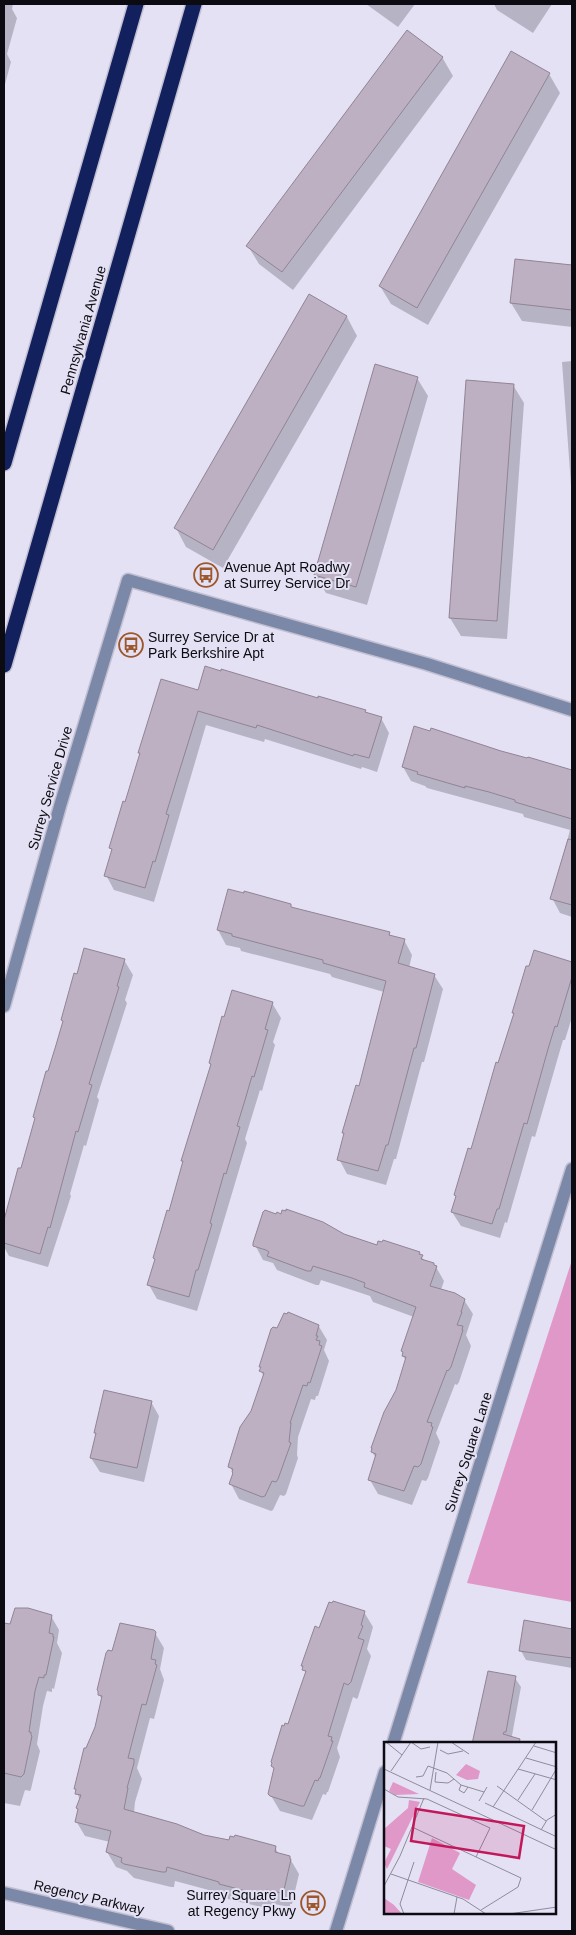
<svg xmlns="http://www.w3.org/2000/svg" width="576" height="1935" viewBox="0 0 576 1935" font-family="Arial,sans-serif">
  <style>
    .green { fill: #df98c8 }
    .shadow { fill: #0003 }
    .building { fill: #bcb0c2; stroke: #908495 }
    .lines { fill: none; stroke-linecap: round; stroke-linejoin: round }
    .minor-casing { stroke: #c1bfd1; stroke-width: 15 }
    .highway-casing { stroke: #c1bfd1; stroke-width: 18 }
    .minor { stroke: #7c88a8; stroke-width: 12 }
    .highway { stroke: #13205e; stroke-width: 15 }
    .labels { text-anchor: middle; dominant-baseline: central; stroke-width: 4; stroke-linejoin: round; paint-order: stroke }
    .street-label { font-size: 14px; fill: #0c0b11; stroke: #e4e1f5 }
    .poi-label { font-size: 14px; fill: #0c0b11; stroke: #e4e1f5; text-anchor: start }
    .inset-road { fill: none; stroke: #8e8b9a; stroke-width: 1 }
    .view { fill: #c2185b; fill-opacity: 0.15; stroke: #c2185b; stroke-width: 2.5 }
    .inset-edge { fill: none; stroke: #0c0b11; stroke-width: 2.5 }
  </style>
  <rect width="100%" height="100%" fill="#e4e1f5"/>
  <!-- green -->
  <polygon class="green" points="572,1260 572,1602 467,1583"/>
  <!-- shadow -->
  <g class="shadow">
    <polygon points="4,4 13,4 12,9 17,18 7,54 11,62 4,88"/>
    <polygon points="366,4 415,4 398,27"/>
    <polygon points="494,4 552,4 533,33 497,10"/>
    <polygon points="442,57 453,76 293,290 259,264 248,246"/>
    <polygon points="549,74 560,93 428,325 391,304 380,286"/>
    <polygon points="516,260 572,266 572,327 522,321 511,303"/>
    <polygon points="309,296 347,317 357,336 223,568 186,547 176,528"/>
    <polygon points="572,361 572,499 562,362"/>
    <polygon points="417,378 428,396 367,605 326,593 315,575"/>
    <polygon points="513,385 524,403 507,639 461,636 450,618"/>
    <polygon points="199,691 319,700 365,711 366,714 381,718 389,733 377,772 362,767 361,769 265,739 264,742 206,725 154,902 114,890 106,875 113,852 111,848 141,755 139,752"/>
    <polygon points="529,758 572,771 572,917 560,913 552,898 570,830 524,817 523,814 427,788 425,786 411,781 403,767 528,760"/>
    <polygon points="290,905 292,909 389,933 391,937 404,940 412,955 409,968 434,975 443,989 424,1062 422,1062 396,1159 394,1159 386,1185 347,1174 339,1159 345,1135 344,1133 360,1088 384,992 332,977 330,974 241,951 240,948 226,945 218,930"/>
    <polygon points="535,952 572,963 572,1017 565,1040 563,1040 535,1137 532,1136 507,1223 505,1222 500,1238 461,1226 452,1212 457,1198 455,1195 472,1151 515,1015 513,1012"/>
    <polygon points="124,960 133,975 125,1000 127,1003 97,1097 99,1100 86,1146 84,1145 70,1194 71,1196 48,1267 9,1256 4,1247 4,1229 19,1169 22,1170 36,1121 34,1117 64,1023 62,1020"/>
    <polygon points="272,1003 281,1018 273,1042 275,1045 262,1091 260,1090 245,1139 247,1143 197,1311 157,1299 149,1285 156,1261 154,1258 170,1213 184,1164 182,1161 212,1067 210,1063"/>
    <polygon points="344,1235 378,1246 419,1253 425,1262 436,1267 444,1281 441,1290 464,1300 473,1314 466,1335 471,1346 459,1382 457,1385 455,1384 436,1433 440,1442 428,1478 426,1481 422,1480 412,1505 378,1494 370,1480 376,1458 372,1452 397,1390 406,1361 403,1356 414,1317 373,1302 370,1296 361,1293 321,1280 319,1285 316,1285 277,1270 273,1263 263,1260 255,1245"/>
    <polygon points="288,1314 318,1325 327,1340 324,1350 329,1361 318,1396 316,1396 315,1400 311,1399 298,1437 297,1455 298,1458 286,1494 284,1496 280,1495 273,1510 271,1511 239,1499 231,1484 233,1473 230,1467 264,1377 261,1371 261,1367 278,1330"/>
    <polygon points="151,1402 159,1416 144,1482 100,1472 91,1458 97,1436 95,1433"/>
    <polygon points="364,1612 373,1627 367,1649 371,1656 358,1697 357,1699 353,1697 337,1748 340,1757 328,1792 327,1792 326,1795 323,1794 312,1820 280,1811 270,1794 275,1771 272,1766 306,1675 303,1665 320,1629"/>
    <polygon points="51,1616 59,1630 57,1643 62,1653 54,1689 52,1688 52,1692 47,1691 43,1706 37,1744 40,1751 31,1789 30,1791 25,1790 20,1806 4,1803 4,1627"/>
    <polygon points="525,1622 572,1630 572,1668 526,1660 521,1651"/>
    <polygon points="155,1633 164,1648 160,1669 164,1680 154,1719 150,1718 137,1768 142,1779 135,1802 134,1813 204,1836 230,1842 275,1847 279,1855 289,1857 299,1874 292,1904 290,1904 290,1907 274,1904 272,1909 270,1909 228,1899 227,1895 190,1885 175,1881 174,1887 171,1887 134,1878 127,1871 116,1867 107,1852 110,1842 85,1836 76,1821 80,1801 76,1789 87,1750 96,1727 102,1700 99,1694 113,1652"/>
    <polygon points="515,1678 521,1687 511,1741 472,1744"/>
  </g>
  <!-- building -->
  <g class="building">
    <polygon points="407,30 443,57 282,272 246,246"/>
    <polygon points="511,51 550,73 417,308 379,286"/>
    <polygon points="515,259 572,265 572,310 510,303"/>
    <polygon points="309,294 347,316 213,550 174,528"/>
    <polygon points="375,364 418,377 356,587 314,575"/>
    <polygon points="466,380 514,384 497,621 449,618"/>
    <polygon points="205,666 221,671 221,669 318,698 318,696 366,710 365,712 382,717 369,758 354,754 353,756 257,725 256,728 198,711 166,814 169,815 155,862 153,861 145,888 104,876 112,849 109,848 123,801 125,802 140,753 138,753 161,679 198,690"/>
    <polygon points="414,726 430,731 431,728 501,751 527,758 528,757 572,770 572,819 515,802 515,800 489,792 465,786 465,788 417,774 418,772 402,767"/>
    <polygon points="568,839 572,840 572,905 550,899"/>
    <polygon points="228,889 244,893 244,891 291,904 291,907 390,932 389,935 405,939 398,963 435,974 416,1048 414,1048 388,1145 386,1145 378,1171 337,1160 344,1133 342,1133 356,1085 359,1086 386,981 323,963 323,960 232,936 232,934 217,930"/>
    <polygon points="84,948 125,959 117,986 119,987 89,1084 92,1085 78,1132 76,1131 50,1228 48,1227 40,1254 4,1243 4,1220 18,1168 21,1168 35,1118 33,1117 46,1071 48,1071 56,1045 63,1021 61,1020 74,973 77,974"/>
    <polygon points="534,950 572,962 572,977 557,1027 555,1026 548,1049 527,1124 524,1123 499,1209 497,1209 492,1224 451,1212 456,1196 454,1195 468,1148 471,1149 496,1062 498,1063 514,1013 512,1013 526,966 529,966"/>
    <polygon points="232,990 273,1002 265,1029 268,1030 254,1077 252,1076 245,1100 237,1126 240,1127 226,1174 224,1173 210,1223 212,1224 198,1270 196,1270 189,1297 147,1285 155,1259 153,1258 167,1210 169,1211 183,1161 181,1161 211,1064 209,1063 222,1016 224,1017"/>
    <polygon points="286,1209 323,1222 344,1234 377,1245 378,1241 382,1242 383,1240 420,1252 419,1254 423,1255 421,1259 434,1263 434,1265 437,1266 430,1286 455,1293 465,1299 461,1312 462,1312 457,1325 463,1326 462,1330 463,1330 451,1367 448,1371 447,1370 427,1422 432,1423 431,1426 433,1427 421,1464 418,1467 414,1466 404,1491 368,1480 376,1454 371,1452 372,1448 371,1448 384,1412 396,1390 406,1357 402,1356 403,1352 401,1351 416,1307 364,1287 365,1283 352,1278 313,1266 311,1271 307,1271 267,1256 269,1252 266,1250 253,1246 253,1243 263,1212 265,1210 276,1214 277,1212 281,1214 282,1210 286,1211"/>
    <polygon points="288,1312 319,1325 316,1336 318,1336 316,1340 320,1341 319,1345 322,1346 310,1383 308,1382 307,1386 303,1385 290,1423 291,1423 289,1442 291,1443 278,1479 276,1482 272,1481 265,1496 262,1497 229,1484 233,1473 232,1472 233,1469 228,1467 229,1463 240,1427 251,1411 263,1376 264,1373 259,1371 261,1367 259,1367 271,1329 273,1327 277,1328 284,1313 287,1314"/>
    <polygon points="104,1390 152,1401 137,1468 90,1458 96,1433 94,1433"/>
    <polygon points="333,1601 365,1611 361,1625 363,1626 358,1638 364,1640 351,1682 348,1685 344,1683 328,1736 332,1737 331,1741 333,1741 320,1778 319,1778 318,1781 315,1780 304,1806 301,1806 270,1796 268,1794 274,1768 271,1766 272,1763 271,1762 282,1725 284,1726 285,1723 288,1724 299,1691 306,1671 302,1670 303,1666 301,1666 315,1626 319,1628 329,1602 332,1603"/>
    <polygon points="15,1608 28,1608 52,1615 49,1633 53,1634 53,1637 54,1637 46,1675 44,1675 44,1678 39,1677 35,1691 29,1732 31,1732 31,1735 32,1736 24,1774 21,1777 4,1773 4,1623 10,1624"/>
    <polygon points="524,1620 572,1629 572,1658 519,1651"/>
    <polygon points="120,1623 154,1630 156,1632 151,1659 156,1660 155,1664 157,1665 146,1705 142,1704 128,1758 134,1759 134,1763 127,1788 128,1788 124,1809 177,1824 204,1835 229,1840 230,1836 234,1837 235,1835 276,1846 275,1852 290,1856 290,1859 291,1859 284,1890 282,1890 282,1893 266,1890 264,1895 261,1895 219,1884 219,1882 181,1871 167,1867 166,1872 162,1872 124,1864 121,1862 122,1858 106,1852 111,1831 75,1822 78,1809 76,1808 81,1795 75,1794 76,1789 74,1789 84,1748 86,1748 95,1727 102,1696 98,1695 98,1691 97,1690 106,1653 108,1650 112,1651"/>
    <polygon points="488,1671 516,1676 506,1732 504,1732 503,1734 520,1739 519,1744 472,1744"/>
  </g>
  <g class="lines">
    <!-- minor casing -->
    <g class="minor-casing">
      <g id="minor">
        <polyline points="4,1006 60,806 128,580 427,664 572,710"/>
        <polyline points="393,1744 572,1169"/>
        <polyline points="4,1893 168,1931"/>
        <polyline points="336,1931 385,1772"/>
      </g>
    </g>
    <!-- highway casing -->
    <g class="highway-casing">
      <g id="highway">
        <polyline points="4,463 136,4"/>
        <polyline points="4,665 194,4"/>
      </g>
    </g>
    <!-- minor -->
    <use href="#minor" class="minor"/>
    <!-- highway -->
    <use href="#highway" class="highway"/>
  </g>
  <!-- icons -->
  <defs>
    <g id="bus-ring" transform="scale(1.25)"><circle r="9.5" fill="#e4e1f5" stroke="#9c572c" stroke-width="1.5"/><path d="M-5-6H5V4H4V6H2V4H-2V6H-4V4H-5ZM-3.5-4V0h7V-4ZM-3.5 1.2v1.5H-2V1.2ZM2 1.2v1.5H3.5V1.2Z" fill="#9c572c"/></g>
  </defs>
  <g fill-rule="evenodd">
    <use href="#bus-ring" x="206" y="575"/>
    <use href="#bus-ring" x="131" y="645"/>
    <use href="#bus-ring" x="313" y="1903"/>
  </g>
  <g class="labels">
    <!-- street labels -->
    <g class="street-label">
      <text transform="translate(83 330) rotate(-74)">Pennsylvania Avenue</text>
      <text transform="translate(50 788) rotate(-74)">Surrey Service Drive</text>
      <text transform="translate(468 1452) rotate(-72)">Surrey Square Lane</text>
      <text transform="translate(89 1897) rotate(13)">Regency Parkway</text>
    </g>
    <!-- poi labels -->
    <g class="poi-label">
      <text x="224" y="567">Avenue Apt Roadwy<tspan x="224" dy="16">at Surrey Service Dr</tspan></text>
      <text x="148" y="637">Surrey Service Dr at<tspan x="148" dy="16">Park Berkshire Apt</tspan></text>
      <text x="296" y="1895" text-anchor="end">Surrey Square Ln<tspan x="296" dy="16">at Regency Pkwy</tspan></text>
    </g>
  </g>
  <!-- overview -->
  <g transform="translate(384 1742)">
    <rect width="172" height="172" fill="#e4e1f5"/>
    <path d="M 82,22 L 96,29 L 94,37 L 83,38 L 72,33 ZM 9,40 L 35,52 L 11,53 L 5,49 ZM 25,58 L 36,60 L 3,127 L 0,121 L 7,107 L 0,104 L 0,87 L 24,66 ZM 48,96 L 76,111 L 68,127 L 92,143 L 85,158 L 34,140 ZM 0,156 L 10,163 L 18,172 L 0,172 Z" fill="#df98c8"/>
    <path class="inset-road" d="M 2,0 L 18,13M 67,0 L 85,12M 150,4 L 173,11M 56,8 L 64,12 L 79,9M 142,16 L 173,25M 0,27 L 173,108M 134,27 L 173,38M 7,29 L 27,0 L 37,7 L 46,5M 52,30 L 51,40 L 64,41 L 70,37M 32,35 L 39,34 L 44,24 L 63,31 L 77,43 L 100,50M 77,43 L 75,48 L 80,51 L 84,45M 113,44 L 162,79M 0,47 L 14,55 L 43,57 L 106,86 L 92,115M 46,48 L 54,0M 134,58 L 151,32M 95,59 L 103,45M 101,61 L 173,95M 109,65 L 152,0M 148,68 L 173,26M 28,85 L 137,136 L 134,145 L 97,168M 157,88 L 163,78 L 173,72M 7,132 L 79,157 L 102,172M 0,144 L 16,114 L 40,56M 20,172 L 16,162 L 30,120M 70,172 L 73,155M 125,172 L 173,165"/>
    <path class="view" d="M 32,67 L 140,84 L 135,116 L 27,99 Z"/>
    <rect width="172" height="172" class="inset-edge"/>
  </g>
  <!-- border -->
  <rect width="576" height="1935" fill="none" stroke="#0c0b11" stroke-width="10"/>
</svg>
